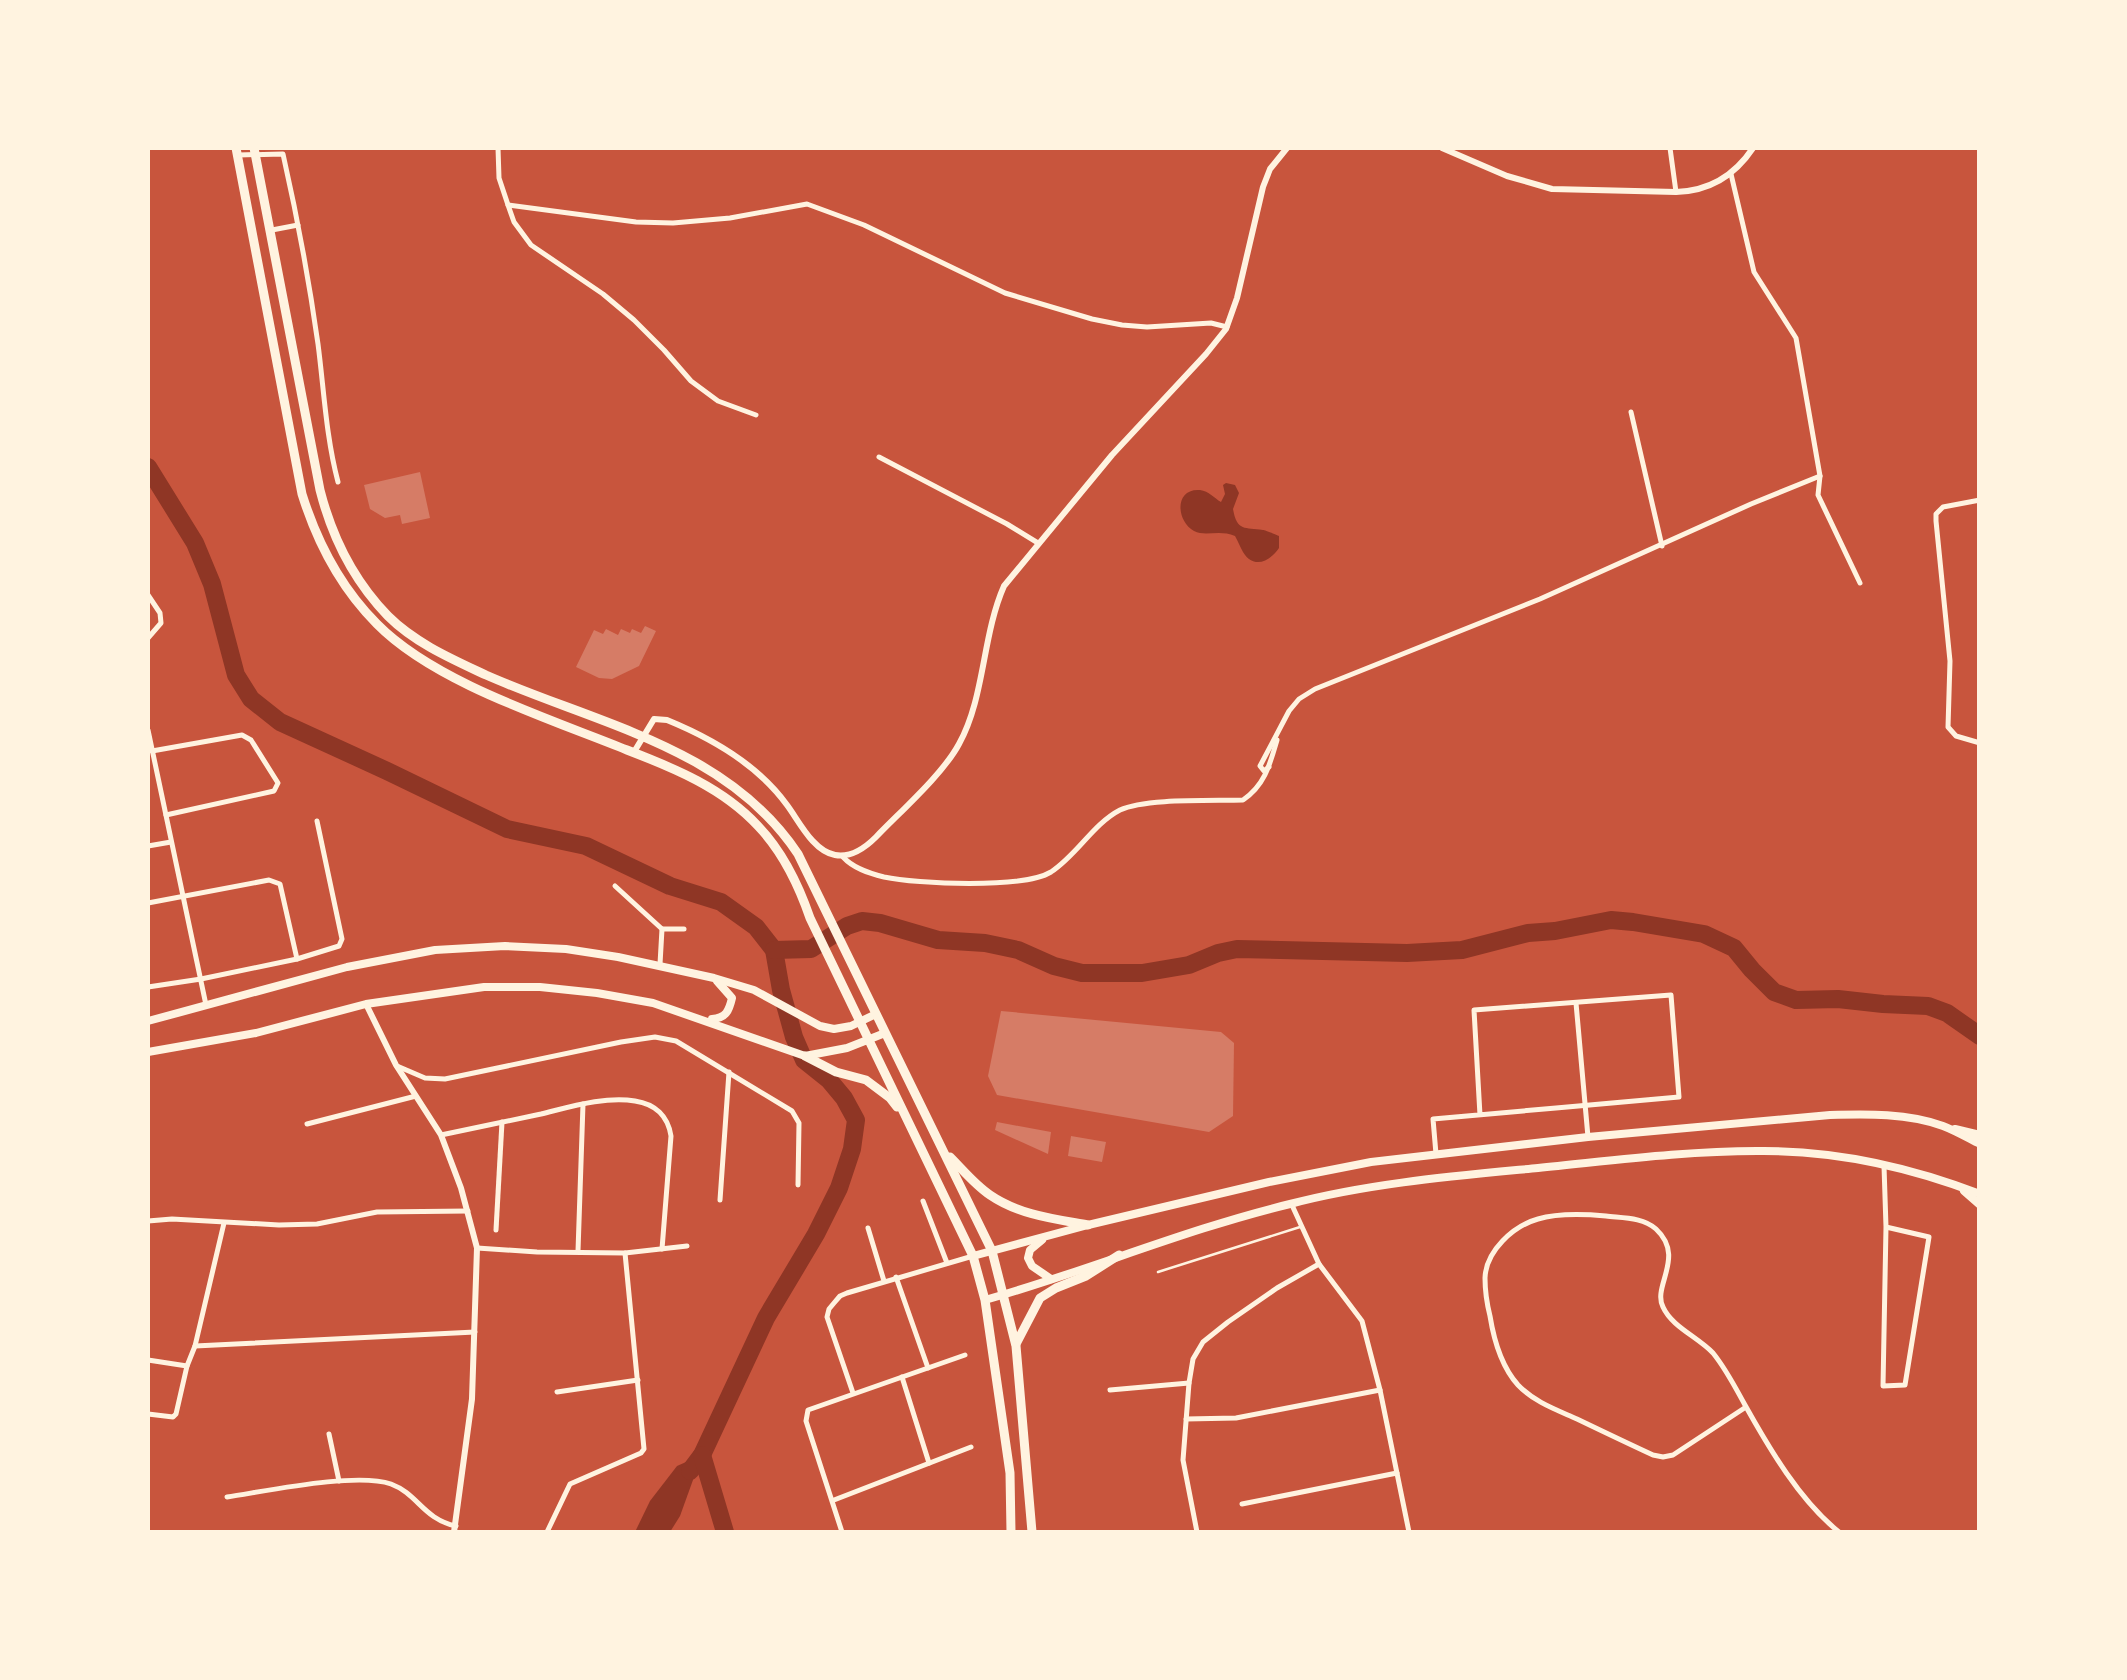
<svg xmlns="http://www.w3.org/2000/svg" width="2127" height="1680" viewBox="0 0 2127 1680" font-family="'Source Sans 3',sans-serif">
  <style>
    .water { fill: #8f3625 }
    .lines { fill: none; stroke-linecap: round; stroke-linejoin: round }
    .river { stroke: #8f3625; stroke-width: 18 }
    .building { fill: #d67c66 }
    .service { stroke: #fff3e0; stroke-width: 2.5 }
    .minor { stroke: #fff3e0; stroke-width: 5 }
    .tertiary { stroke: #fff3e0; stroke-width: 6 }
    .secondary { stroke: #fff3e0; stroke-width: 8 }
    .primary { stroke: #fff3e0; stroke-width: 8 }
    .trunk { stroke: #fff3e0; stroke-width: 9 }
  </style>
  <rect width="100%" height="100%" fill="#c8553d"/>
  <!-- water -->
  <g class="water">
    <path d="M 1226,483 L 1235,485 L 1239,493 L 1233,509 C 1237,532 1245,527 1263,530 C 1265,530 1277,535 1279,536 L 1279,548 C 1270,561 1254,570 1243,552 C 1240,547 1238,541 1235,536 C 1219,529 1206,537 1194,531 C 1176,521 1174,488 1200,490 C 1209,491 1214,498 1221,502 L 1225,494 L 1223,485 Z"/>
    <polygon points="702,1455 680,1516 670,1532 635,1532 650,1501 677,1466"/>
  </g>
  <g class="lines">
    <!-- river -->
    <g class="river">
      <polyline points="148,467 195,543 212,584 236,675 251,699 280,722 387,771 507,829 586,846 670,886 721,902 756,927 774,950 781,990 794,1037 804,1060 829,1080 844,1098 856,1120 852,1149 839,1188 816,1234 766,1318 702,1455 690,1471"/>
      <polyline points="774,950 811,949 847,926 862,921 880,923 938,940 985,943 1018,950 1054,966 1082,973 1142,973 1189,965 1218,953 1237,949 1407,953 1462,950 1528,933 1555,931 1611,920 1633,922 1704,934 1734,948 1752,970 1774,992 1796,1000 1838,999 1883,1004 1928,1006 1947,1013 1980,1036"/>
      <polyline points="702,1455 725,1532"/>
    </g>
  </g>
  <!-- building -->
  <g class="building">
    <polygon points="420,472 430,518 402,524 400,515 385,518 370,509 364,485"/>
    <polygon points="645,626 656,631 639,666 612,679 599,678 576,667 594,630 603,634 606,629 618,635 621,629 630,633 632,629 641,633"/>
    <polygon points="1001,1011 1221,1032 1234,1043 1233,1116 1209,1132 997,1095 988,1076"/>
    <polygon points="997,1122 1051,1132 1048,1154 995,1130"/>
    <polygon points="1071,1136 1106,1142 1102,1162 1068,1156"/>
  </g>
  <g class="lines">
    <!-- service -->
    <polyline class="service" points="1158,1272 1300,1227"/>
    <!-- minor -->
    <g class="minor">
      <polyline points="498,148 499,178 508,205 514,222 531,245 603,294 634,320 664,350 691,381 718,401 756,415"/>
      <polyline points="1670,148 1676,192"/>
      <path d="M 238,155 L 283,154 C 297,216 309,280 318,344 C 324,390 326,437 338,482"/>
      <polyline points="1731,174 1754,272 1796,338 1820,476 1818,495 1860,583"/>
      <polyline points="508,205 636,222 673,223 730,218 807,204 864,225 1005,293 1092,319 1122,325 1147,327 1211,323 1227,327"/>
      <polyline points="272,230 298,225"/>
      <polyline points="1631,412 1662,546"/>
      <polyline points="879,457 1007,524 1038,543"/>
      <polyline points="1980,500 1943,507 1936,514 1936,521 1950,661 1948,727 1956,736 1980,743"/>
      <polyline points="148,595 160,613 161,623 148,638"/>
      <polyline points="148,730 206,1005"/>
      <polyline points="152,751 242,735 251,740 278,783 274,791 166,815"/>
      <polyline points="1269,767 1264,771 1260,766 1289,711 1299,699 1315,689 1540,599 1751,504 1820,476"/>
      <polyline points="148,846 171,842"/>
      <path d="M 843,857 C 853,868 868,873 884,877 C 917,884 1023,889 1051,872 C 1077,855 1093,824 1120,810 C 1145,798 1213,801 1243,800 C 1265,785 1270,764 1277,740"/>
      <polyline points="615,886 662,929 660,964"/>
      <polyline points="148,903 269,880 280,884 297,959"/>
      <polyline points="662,929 684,929"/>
      <polyline points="148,987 201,979 297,959 339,946 342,939 317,821"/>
      <polyline points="1576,1003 1588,1137"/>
      <polyline points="397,1066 425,1078 445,1079 621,1042 655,1037 676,1041 792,1111 799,1123 798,1185"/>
      <polyline points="307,1124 416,1096"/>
      <path d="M 441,1135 C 474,1128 508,1121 541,1114 C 570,1107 605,1096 635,1101 C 655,1104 668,1116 671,1136 L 662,1249"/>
      <path d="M 1436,1154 L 1433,1119 C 1515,1112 1597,1104 1679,1097 L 1671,995 L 1474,1010 L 1480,1115"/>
      <polyline points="1884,1166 1886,1227 1883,1386 1905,1385 1929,1237 1886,1227"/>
      <polyline points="720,1200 729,1072"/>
      <polyline points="923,1201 947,1263"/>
      <polyline points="1291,1203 1319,1264 1362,1321 1380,1390 1409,1532"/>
      <polyline points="148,1221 172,1219 279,1225 317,1224 377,1212 468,1211"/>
      <polyline points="868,1228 884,1281"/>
      <polyline points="496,1230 502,1122"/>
      <polyline points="477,1248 537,1252 625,1253 687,1246"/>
      <polyline points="578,1251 583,1104"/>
      <polyline points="896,1277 928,1368"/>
      <polyline points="195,1346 475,1332"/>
      <polyline points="148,1360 187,1366"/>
      <polyline points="902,1377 929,1463"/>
      <polyline points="1110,1390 1189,1383"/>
      <polyline points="557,1392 638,1380"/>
      <polyline points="853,1393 827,1317 829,1309 834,1303 840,1296 847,1293 973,1256"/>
      <path d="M 1746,1407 L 1673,1455 L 1663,1457 L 1653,1455 C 1627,1443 1602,1431 1577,1419 C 1557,1410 1534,1402 1518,1385 C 1501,1366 1494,1341 1490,1316 C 1487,1304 1485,1290 1485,1278 C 1486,1251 1513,1226 1538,1219 C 1558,1213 1584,1214 1606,1216 C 1622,1218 1643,1217 1656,1229 C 1686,1257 1652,1286 1663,1307 C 1672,1327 1698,1337 1713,1353 C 1726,1369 1735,1387 1745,1405 C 1769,1448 1800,1501 1839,1532"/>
      <polyline points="148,1414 173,1417 176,1414 187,1366 195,1346 224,1223"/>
      <polyline points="1186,1419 1236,1418 1380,1390"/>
      <polyline points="329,1434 339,1481"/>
      <path d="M 227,1497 C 267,1491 356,1472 391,1484 C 418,1494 423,1519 456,1526"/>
      <polyline points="834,1500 971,1447"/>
      <polyline points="1242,1504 1397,1473"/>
      <polyline points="547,1532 570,1484 641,1453 644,1449 625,1253"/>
      <polyline points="842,1532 806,1421 808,1410 965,1355"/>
      <polyline points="1197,1532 1183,1460 1189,1383 1193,1359 1203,1342 1228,1322 1277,1288 1319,1264"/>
    </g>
    <!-- tertiary -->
    <g class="tertiary">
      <path d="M 1442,148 L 1507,176 L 1552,189 L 1676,192 C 1710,191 1735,175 1753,148"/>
      <path d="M 634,752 L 654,719 L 667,720 C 711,738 759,766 787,805 C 799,821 813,851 835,855 C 851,858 865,848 876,837 C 901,811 943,774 959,744 C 985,697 982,636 1004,586 L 1112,455 L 1206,354 L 1226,329 L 1237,298 L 1263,187 L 1270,169 L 1287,148"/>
      <polyline points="366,1004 396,1065 441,1135 461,1188 477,1248 472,1399 454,1532"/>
    </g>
    <!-- secondary -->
    <g class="secondary">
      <polyline points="1955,1129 1980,1135"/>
      <polyline points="1964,1191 1980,1205"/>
      <polyline points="1042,1240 1030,1250 1028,1258 1032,1266 1051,1279"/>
      <path d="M 973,1256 L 1088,1225 L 1269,1182 L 1371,1162 L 1588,1137 L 1830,1115 C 1867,1114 1908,1113 1943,1126 C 1956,1131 1968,1138 1980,1144"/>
      <path d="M 985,1300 C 1088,1271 1186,1229 1290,1204 C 1370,1183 1455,1176 1538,1168 C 1610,1161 1684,1151 1757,1151 C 1832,1150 1910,1167 1980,1194"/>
    </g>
    <!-- primary -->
    <g class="primary">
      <path d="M 712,1019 C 726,1018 729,1011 732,998 L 717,981"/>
      <polyline points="148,1021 347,967 435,950 505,946 566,949 618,957 714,978 754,990 820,1026 834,1029 851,1026 876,1014"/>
      <polyline points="148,1052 256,1033 366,1004 484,987 540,987 597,993 653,1003 805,1056 847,1048 885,1033"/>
    </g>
    <!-- trunk -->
    <g class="trunk">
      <path d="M 236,148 L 302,494 C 317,542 341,588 377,624 C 435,683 551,719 627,750 C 674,768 723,788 758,826 C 783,852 798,883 810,918 L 973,1256 L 985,1300 L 1010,1473 L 1011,1532"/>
      <path d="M 254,148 L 320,490 C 332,537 354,581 388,616 C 415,643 452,659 486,675 C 597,724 727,747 798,854 L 992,1251 L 1016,1346 L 1032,1532"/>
      <polyline points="805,1056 836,1072 866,1080 890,1098 897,1107"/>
      <path d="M 950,1157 C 963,1170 975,1185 990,1195 C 1019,1215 1055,1219 1088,1225"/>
      <polyline points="1016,1344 1040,1298 1056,1288 1086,1276 1119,1255"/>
    </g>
  </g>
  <!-- border -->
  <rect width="2127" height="1680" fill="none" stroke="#fff3e0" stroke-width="300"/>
</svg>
